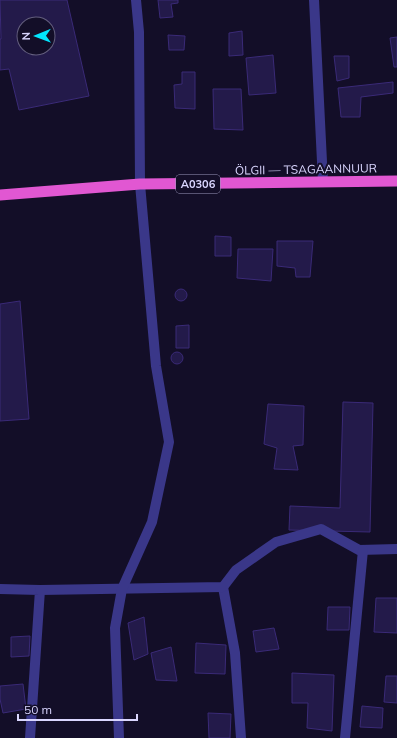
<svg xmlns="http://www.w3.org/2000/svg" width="397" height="738" viewBox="0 0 397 738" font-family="Mulish,sans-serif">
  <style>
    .building { fill: #231a4a; stroke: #3a2a77; fill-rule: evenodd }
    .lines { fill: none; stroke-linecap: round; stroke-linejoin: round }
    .minor { stroke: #3a3789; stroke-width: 10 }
    .trunk { stroke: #e157d2; stroke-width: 11 }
    .labels { text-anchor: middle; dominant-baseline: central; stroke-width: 4; stroke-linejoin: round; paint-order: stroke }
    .shield { fill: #130e28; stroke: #9e9abe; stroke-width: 1 }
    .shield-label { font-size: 11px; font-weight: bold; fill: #dad6ff }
    .street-label { font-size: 12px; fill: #dad6ff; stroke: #130e28 }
  </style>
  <rect width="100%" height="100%" fill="#130e28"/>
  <!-- building -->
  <g class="building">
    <path d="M 0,0 L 67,0 L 89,96 L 19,110 L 9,69 L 0,70 L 0,39 L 1,39 ZM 24,24 L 48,24 L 48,48 L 24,48 Z"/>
    <polygon points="158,0 178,0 178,3 171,4 173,17 160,18"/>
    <polygon points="242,31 243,55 229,56 229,33"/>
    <polygon points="168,35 185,36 184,50 169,50"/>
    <polygon points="397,37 397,67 394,67 390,38"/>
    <polygon points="273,55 276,93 249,95 246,58"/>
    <polygon points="334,56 349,56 349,78 337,81"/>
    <polygon points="182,72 195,72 195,109 175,108 174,85 182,84"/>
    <polygon points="393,82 393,93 361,97 360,117 341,117 338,88"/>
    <polygon points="213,89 241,89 243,130 214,129"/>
    <polygon points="215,236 231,237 231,256 215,256"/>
    <polygon points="277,241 313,241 310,277 296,277 295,268 277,266"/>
    <polygon points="238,249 273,249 271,281 237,278"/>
    <circle cx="181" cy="295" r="6"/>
    <polygon points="20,301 29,419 0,421 0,304"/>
    <polygon points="189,325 189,348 176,348 176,326"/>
    <circle cx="177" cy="358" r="6"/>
    <polygon points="343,402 373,403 370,532 289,530 290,506 340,508"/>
    <polygon points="268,404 304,406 303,445 293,446 298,470 274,469 277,448 264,444"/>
    <polygon points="376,598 397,598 397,633 374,632"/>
    <polygon points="328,607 350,607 349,630 327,630"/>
    <polygon points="144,617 148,654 134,660 128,623"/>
    <polygon points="274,628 279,649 256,652 253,631"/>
    <polygon points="30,636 29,656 11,657 11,637"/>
    <polygon points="196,643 226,645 225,674 195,673"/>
    <polygon points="171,647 177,681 156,680 151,653"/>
    <polygon points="292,673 334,675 332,731 307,728 308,703 292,703"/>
    <polygon points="386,676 397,676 397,703 384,702"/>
    <polygon points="23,684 26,709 3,713 0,699 0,686"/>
    <polygon points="362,706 383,708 382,728 360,727"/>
    <polygon points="208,713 231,714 230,738 209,738"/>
  </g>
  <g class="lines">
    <!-- minor -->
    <g class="minor">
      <polyline points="314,0 323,182"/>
      <polyline points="223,587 235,653 241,738"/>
      <polyline points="0,589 40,590 30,738"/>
      <polyline points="40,590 223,587 236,570 276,542 321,529 359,550 397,549"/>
      <polyline points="119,738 115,628 122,589 152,522 169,442 156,366 140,184 139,32 136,0"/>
      <polyline points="345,738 363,550"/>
    </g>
    <!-- trunk -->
    <polyline class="trunk" points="0,195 140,184 397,181"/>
  </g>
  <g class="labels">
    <!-- shield labels -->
    <rect class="shield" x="176" y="175" width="44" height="18" rx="3"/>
    <g class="shield-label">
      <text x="198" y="184">A0306</text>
    </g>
    <!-- street labels -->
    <g class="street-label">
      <text transform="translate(306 169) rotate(-1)">ÖLGII — TSAGAANNUUR</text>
    </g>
  </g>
  <!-- north arrow -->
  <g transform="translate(36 36) rotate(269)"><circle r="19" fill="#130e28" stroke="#635e7e"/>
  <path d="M0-3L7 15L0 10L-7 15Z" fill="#02e5ff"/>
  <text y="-6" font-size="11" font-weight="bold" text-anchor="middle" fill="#dad6ff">N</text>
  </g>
  <!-- scale -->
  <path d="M18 714v6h119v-6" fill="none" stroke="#dad6ff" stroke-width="2"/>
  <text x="24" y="714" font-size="12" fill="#dad6ff" stroke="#130e28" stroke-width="3" paint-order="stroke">50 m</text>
</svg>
